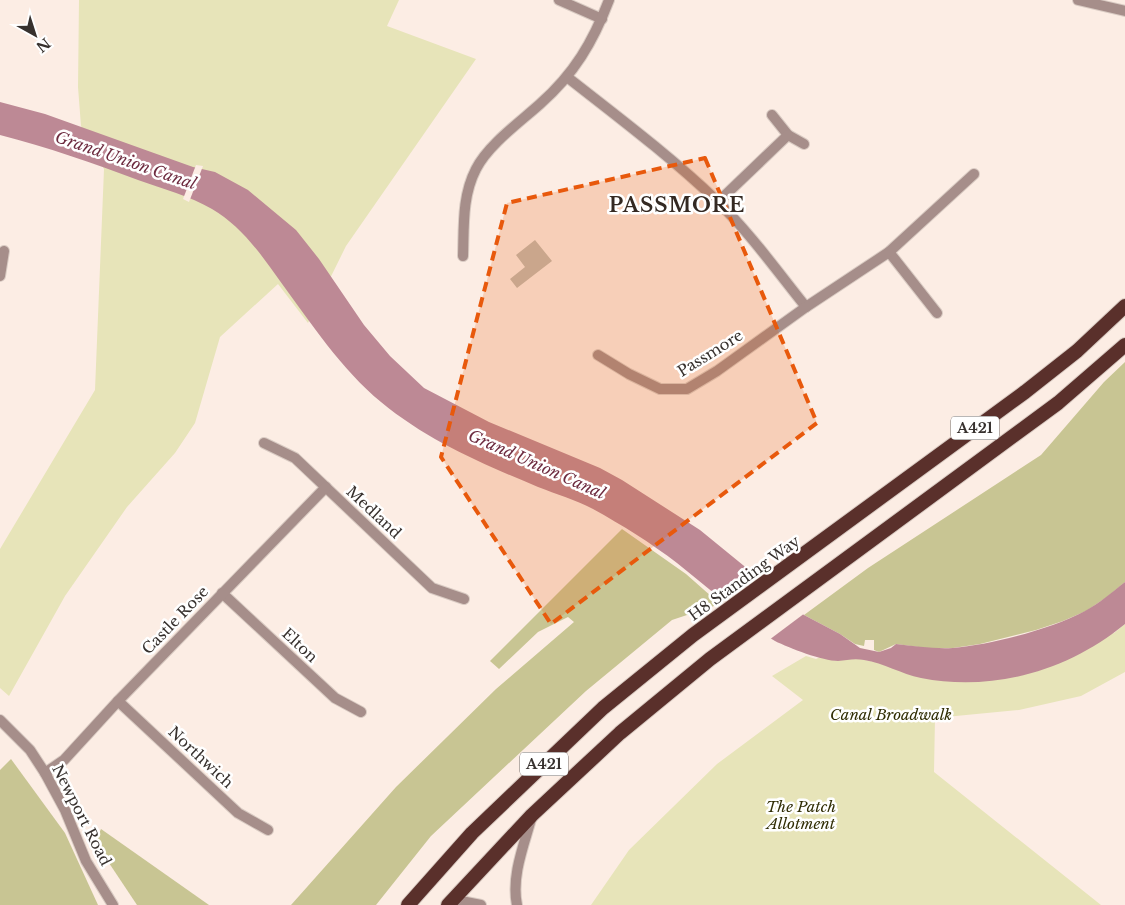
<svg xmlns="http://www.w3.org/2000/svg" width="1125" height="905" viewBox="0 0 1125 905" font-family="'Libre Baskerville',serif">
  <style>
    .green { fill: #e7e4b9 }
    .forest { fill: #c8c593 }
    .water { fill: #bd8995 }
    .pier { fill: #fcede4 }
    .building { fill: #c3baad }
    .lines { fill: none; stroke-linecap: round; stroke-linejoin: round }
    .minor-casing { stroke: #d9cbc3; stroke-width: 12 }
    .tertiary-casing { stroke: #d9cbc3; stroke-width: 12 }
    .trunk-casing { stroke: #d9cbc3; stroke-width: 16 }
    .minor { stroke: #a68e8a; stroke-width: 10 }
    .tertiary { stroke: #a68e8a; stroke-width: 10 }
    .trunk { stroke: #5a302b; stroke-width: 14 }
    .marked { fill: #e8590c; fill-opacity: 0.2; stroke: #e8590c; stroke-width: 4; stroke-dasharray: 10 6; stroke-linejoin: round }
    .labels { text-anchor: middle; dominant-baseline: central; stroke-width: 5; stroke-linejoin: round; paint-order: stroke }
    .shield { fill: #fff; stroke: #736f6d; stroke-width: 1 }
    .shield-label { font-size: 14px; font-weight: bold; fill: #37312e }
    .street-label { font-size: 15px; fill: #37312e; stroke: #fff }
    .park-label { font-size: 15px; font-style: italic; fill: #302d04; stroke: #fff }
    .water-label { font-size: 16px; font-style: italic; fill: #6e2c40; stroke: #fff }
    .district-label { font-size: 20px; font-weight: bold; letter-spacing: 1px; fill: #342922; stroke: #fff }
  </style>
  <rect width="100%" height="100%" fill="#fcede4"/>
  <!-- green -->
  <g class="green">
    <polygon points="79,0 399,0 387,26 476,59 346,246 308,323 278,284 220,337 195,423 175,453 127,507 65,596 9,696 0,688 0,549 95,390 104,169 81,126 78,87"/>
    <polygon points="1125,624 1125,672 1081,696 1019,710 935,718 934,772 1101,905 591,905 629,850 717,764 803,700 772,676 806,656 816,659 820,657 837,661 843,659 860,659 875,662 1114,633"/>
  </g>
  <!-- forest -->
  <g class="forest">
    <polygon points="1125,362 1125,582 1107,597 1086,611 1063,621 1036,630 980,644 953,648 926,648 896,644 879,652 874,650 874,640 865,640 864,646 855,644 840,634 804,615 868,568 1041,455 1104,382"/>
    <polygon points="622,529 686,574 720,604 672,620 586,691 431,836 376,905 291,905 396,787 496,689 574,622 568,617 538,632 499,669 490,661"/>
    <polygon points="11,759 65,833 98,905 0,905 0,770"/>
    <polygon points="101,829 209,905 137,905 95,842"/>
  </g>
  <!-- water -->
  <path class="water" d="M 0,102 L 45,114 L 193,167 L 215,172 L 248,190 L 296,230 L 319,259 L 364,325 L 390,356 L 424,388 L 489,422 L 600,468 L 622,480 L 700,530 L 804,615 L 840,634 L 860,648 L 879,652 L 891,648 L 896,644 C 915,646 933,649 953,648 C 990,645 1052,629 1085,611 C 1100,603 1112,592 1125,582 L 1125,624 C 1068,671 993,692 921,678 C 901,674 884,663 864,660 C 855,658 847,660 838,661 C 823,661 789,648 775,641 C 766,636 757,628 749,621 C 724,602 701,582 677,563 C 651,543 622,525 593,509 C 576,500 556,494 538,487 C 483,464 428,441 381,402 C 341,369 311,323 280,281 C 261,254 241,226 212,209 C 190,196 163,189 138,180 C 93,163 47,147 0,135 Z"/>
  <!-- pier -->
  <g class="pier">
    <polygon points="196,165 203,166 189,202 183,199"/>
    <polygon points="759,576 805,613 769,640 720,603"/>
  </g>
  <!-- building -->
  <polygon class="building" points="535,240 552,261 517,288 510,279 525,267 516,255"/>
  <g class="lines">
    <!-- minor casing -->
    <g class="minor-casing">
      <g id="minor">
        <polyline points="559,0 602,19"/>
        <path d="M 567,77 C 618,117 670,156 717,201 C 750,233 777,271 806,307"/>
        <polyline points="772,115 788,135 804,144"/>
        <polyline points="718,202 788,135"/>
        <polyline points="889,252 937,313"/>
        <path d="M 463,256 C 464,226 462,196 476,169 C 488,145 520,122 540,104 C 574,74 593,42 609,0"/>
        <polyline points="0,276 4,251"/>
        <polyline points="598,355 629,374 660,389 687,389 717,371 806,307 889,252 974,174"/>
        <polyline points="264,443 295,458 432,588 464,599"/>
        <polyline points="222,593 335,698 361,712"/>
        <polyline points="118,701 238,813 268,830"/>
        <polyline points="45,773 64,760 118,701 326,487"/>
      </g>
    </g>
    <!-- tertiary casing -->
    <g class="tertiary-casing">
      <g id="tertiary">
        <polyline points="1078,0 1125,11"/>
        <polyline points="0,720 30,750 45,773 65,810 86,861 113,905"/>
        <polyline points="451,905 466,902 481,905"/>
        <path d="M 517,905 C 511,876 524,845 532,816"/>
      </g>
    </g>
    <!-- trunk casing -->
    <g class="trunk-casing">
      <g id="trunk">
        <polyline points="408,905 472,833 603,708 693,635 1025,392 1077,351 1125,306"/>
        <polyline points="448,905 532,815 620,733 710,659 1058,403 1125,345"/>
      </g>
    </g>
    <!-- minor -->
    <use href="#minor" class="minor"/>
    <!-- tertiary -->
    <use href="#tertiary" class="tertiary"/>
    <!-- trunk -->
    <use href="#trunk" class="trunk"/>
  </g>
  <!-- marked area -->
  <path class="marked" d="M 705,158 L 817,423 L 551,624 L 441,457 L 507,203 Z"/>
  <g class="labels">
    <!-- shield labels -->
    <g class="shield">
      <rect x="951" y="416.5" width="48" height="23" rx="4"/>
      <rect x="520" y="752.5" width="48" height="23" rx="4"/>
    </g>
    <g class="shield-label">
      <text x="975" y="428">A421</text>
      <text x="544" y="764">A421</text>
    </g>
    <!-- street labels -->
    <g class="street-label">
      <text transform="translate(710 353) rotate(-32)">Passmore</text>
      <text transform="translate(374 512) rotate(43)">Medland</text>
      <text transform="translate(744 578) rotate(-36)">H8 Standing Way</text>
      <text transform="translate(175 620) rotate(-46)">Castle Rose</text>
      <text transform="translate(300 645) rotate(43)">Elton</text>
      <text transform="translate(201 757) rotate(43)">Northwich</text>
      <text transform="translate(82 815) rotate(63)">Newport Road</text>
    </g>
    <!-- park labels -->
    <g class="park-label">
      <text x="891" y="714">Canal Broadwalk</text>
      <text x="801" y="806">The Patch<tspan x="801" dy="17">Allotment</tspan></text>
    </g>
    <!-- water labels -->
    <g class="water-label">
      <text transform="translate(126 160) rotate(19)">Grand Union Canal</text>
      <text transform="translate(537 464) rotate(24)">Grand Union Canal</text>
    </g>
    <!-- district labels -->
    <g class="district-label">
      <text x="677" y="205">PASSMORE</text>
    </g>
  </g>
  <!-- north arrow -->
  <g transform="translate(35 35) rotate(141)" stroke="#ffffff" stroke-width="4" paint-order="stroke">
  <path d="M0-4L9 19L0 12L-9 19Z" fill="#37312e"/>
  <text y="-8" font-size="14" font-weight="bold" text-anchor="middle" fill="#37312e">N</text>
  </g>
</svg>
